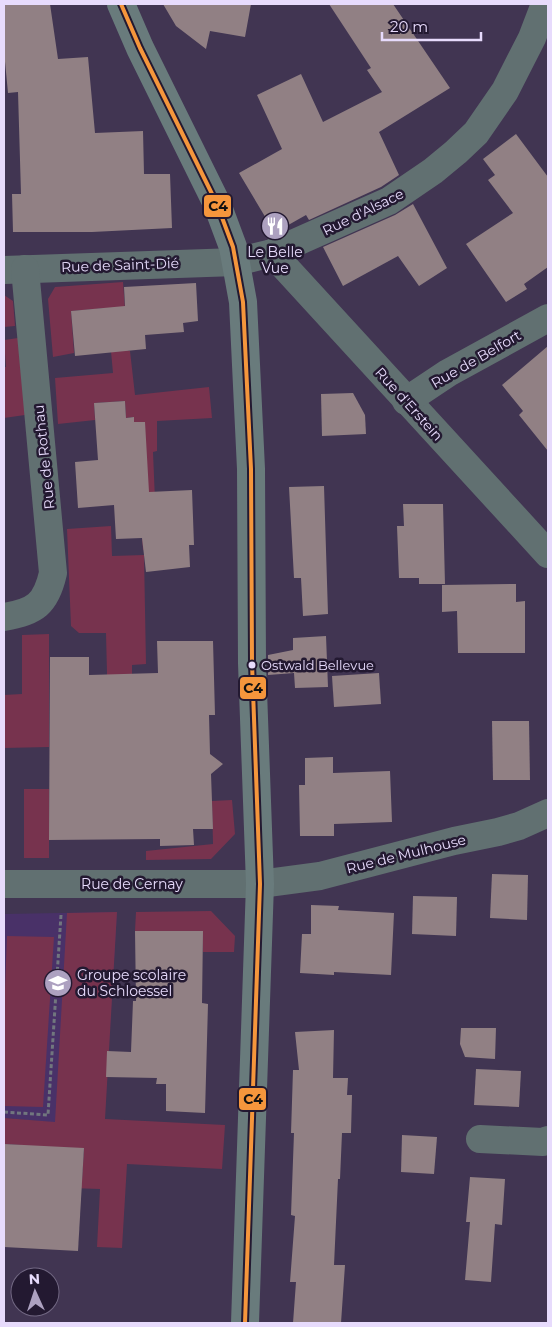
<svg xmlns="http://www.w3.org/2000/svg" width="552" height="1327" viewBox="0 0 552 1327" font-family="Montserrat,sans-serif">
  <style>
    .built { fill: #493168 }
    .green { fill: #77334e }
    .building { fill: #918084 }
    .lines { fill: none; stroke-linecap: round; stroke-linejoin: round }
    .path { stroke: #71767e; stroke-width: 3; stroke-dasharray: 4 2.5; stroke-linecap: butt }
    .street { stroke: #617071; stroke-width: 28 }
    .secondary { stroke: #697b7c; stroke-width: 28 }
    .bus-1-casing { stroke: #231931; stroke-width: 8 }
    .bus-1 { stroke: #f5963c; stroke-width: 4 }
    .bus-dot { fill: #e7dbfc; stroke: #231931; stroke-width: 2 }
    .labels { text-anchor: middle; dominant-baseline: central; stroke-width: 5; stroke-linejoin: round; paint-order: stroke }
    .bus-label { font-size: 13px; fill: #e7dbfc; stroke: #231931; text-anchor: start }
    .street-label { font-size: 14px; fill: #e7dbfc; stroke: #231931 }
    .poi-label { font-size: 14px; fill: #e7dbfc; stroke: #231931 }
    .line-badge { stroke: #231931; stroke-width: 2 }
    .pale-badge-label { font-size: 14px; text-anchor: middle; font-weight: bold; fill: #111 }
  </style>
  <rect width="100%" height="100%" fill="#413552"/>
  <!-- built -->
  <polygon class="built" points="117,912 104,1127 4,1118 4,914"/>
  <!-- green -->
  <g class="green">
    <polygon points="123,282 128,351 130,351 135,395 209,387 212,418 157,421 157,451 153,452 157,548 143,550 133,417 126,418 125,401 94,403 95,420 58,424 55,378 113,373 107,308 71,311 74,353 53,357 48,299 55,287"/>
    <polygon points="4,295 13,301 15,326 4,327"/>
    <polygon points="18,338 25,415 4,418 4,367 6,367 4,340"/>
    <polygon points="111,526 112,556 144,555 146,664 132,665 132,717 108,714 106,633 79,633 71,626 67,529"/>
    <polygon points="49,634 49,747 4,748 4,695 22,694 22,635"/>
    <rect x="24" y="789" width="25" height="69"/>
    <polygon points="232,800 235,834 211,859 146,860 146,851 213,844 212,801"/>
    <polygon points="211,911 235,936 234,952 203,952 202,931 135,931 136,912"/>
    <polygon points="117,912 105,1119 225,1125 222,1169 127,1164 122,1248 97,1247 100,1189 70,1188 82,1180 84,1149 59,1147 20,1152 21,1145 4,1144 4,1118 55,1122 67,913"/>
    <polygon points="7,936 54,937 43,1107 4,1106 4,1014"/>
  </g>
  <!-- building -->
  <g class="building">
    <polygon points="4,4 50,4 58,59 88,57 95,133 143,131 144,174 170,174 172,228 92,232 13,232 12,194 21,194 18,92 8,93 4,51"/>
    <polygon points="163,4 251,4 245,37 210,31 206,49 176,26"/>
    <polygon points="329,4 393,4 450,88 379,132 399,175 381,187 309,220 306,215 283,228 270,225 239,173 282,149 257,95 301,74 323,122 382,92 367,70 371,68"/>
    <polygon points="516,134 548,177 548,267 524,284 527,289 506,302 466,244 513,213 488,180 495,175 483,159"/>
    <polygon points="413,204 447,268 419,286 398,256 343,286 323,247 395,215"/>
    <polygon points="196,283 198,321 183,323 184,332 145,335 146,349 75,356 71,311 125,306 124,287"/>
    <polygon points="548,346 548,451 519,415 523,411 502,385"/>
    <polygon points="353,393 365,415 366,434 322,436 321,394"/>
    <polygon points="125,401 126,418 134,417 134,422 145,422 149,492 192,490 194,545 189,545 190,567 146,572 142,538 116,539 114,505 78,508 75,462 98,460 94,403"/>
    <polygon points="324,486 328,614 303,616 301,578 294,578 289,487"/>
    <polygon points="403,504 443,504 445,584 419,584 419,578 399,578 397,526 404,526"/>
    <polygon points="516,584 516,602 525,601 525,653 458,653 457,611 442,612 442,585"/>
    <polygon points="326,636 328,687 295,688 294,673 268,675 268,655 293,650 293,638"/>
    <polygon points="157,641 213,641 215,715 209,715 210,754 223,764 211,774 213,829 193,829 194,845 160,846 160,839 49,840 50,657 89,657 89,675 158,673"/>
    <polygon points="379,673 381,704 334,707 332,676"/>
    <polygon points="492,721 529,721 530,780 493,780"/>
    <polygon points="333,757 333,773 390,771 392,822 334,824 334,836 300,836 299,785 305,785 305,758"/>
    <polygon points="492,874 528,875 527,920 490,918"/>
    <polygon points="413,896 457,897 456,936 412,934"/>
    <polygon points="311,905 339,906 338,910 394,913 391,975 334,972 334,975 300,973 302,934 311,934"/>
    <polygon points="135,931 203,931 202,1003 208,1004 205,1113 166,1111 166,1084 156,1084 157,1078 106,1077 107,1051 131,1052 133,1001 136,1001"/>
    <polygon points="461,1028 496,1028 495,1059 465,1057 460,1044"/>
    <polygon points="334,1030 333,1078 348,1078 347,1095 352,1095 351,1133 342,1133 340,1179 338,1179 334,1265 345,1265 341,1323 293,1323 296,1282 290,1282 295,1216 291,1215 294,1133 291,1133 293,1070 299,1070 295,1032"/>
    <polygon points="476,1069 521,1071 519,1107 474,1105"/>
    <polygon points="402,1135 437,1137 434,1174 401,1172"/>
    <polygon points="4,1144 84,1148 78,1251 4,1247"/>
    <polygon points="470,1177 505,1179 502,1225 495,1224 491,1282 465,1280 470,1222 466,1222"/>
  </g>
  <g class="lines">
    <!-- path -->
    <polyline class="path" points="4,1112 48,1115 61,915"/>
    <!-- street -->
    <g class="street">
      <polyline points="272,253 548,554"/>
      <polyline points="4,270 236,262 272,253 389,201 433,171 456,152 476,133 505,91 532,38 545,4"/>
      <polyline points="406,401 448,373 548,318"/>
      <path d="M 4,617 C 35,612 46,604 53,573 L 25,269"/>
      <polyline points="4,884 260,884 320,876 454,841 498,832 519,826 548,813"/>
      <polyline points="480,1139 543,1142 548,1140"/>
    </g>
    <!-- secondary -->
    <polyline class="secondary" points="121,4 140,48 217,204 233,247 243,302 251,469 252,663 260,884 245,1323"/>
    <!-- bus-1 casing -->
    <g class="bus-1-casing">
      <polyline id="bus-1" points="121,4 140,48 217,204 233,247 243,302 251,469 252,663 260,884 245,1323"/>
    </g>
    <!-- bus-1 -->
    <use href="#bus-1" class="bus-1"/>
  </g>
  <!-- icons -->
  <defs>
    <g id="restaurant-disc" transform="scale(1.4375)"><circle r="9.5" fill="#ada1c0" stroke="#231931"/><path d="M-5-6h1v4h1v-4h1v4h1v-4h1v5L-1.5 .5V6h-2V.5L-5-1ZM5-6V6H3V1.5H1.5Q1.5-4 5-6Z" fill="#fff"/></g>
    <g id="school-disc" transform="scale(1.4375)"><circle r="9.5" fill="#ada1c0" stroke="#231931"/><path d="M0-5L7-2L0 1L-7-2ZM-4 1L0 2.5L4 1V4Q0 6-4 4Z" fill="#fff"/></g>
  </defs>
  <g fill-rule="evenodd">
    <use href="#restaurant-disc" x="275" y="226"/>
    <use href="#school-disc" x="58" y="983"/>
  </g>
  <!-- markers -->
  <circle class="bus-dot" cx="252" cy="665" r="4.5"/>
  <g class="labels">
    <!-- bus labels -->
    <g class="bus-label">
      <text x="261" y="665">Ostwald Bellevue</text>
    </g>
    <!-- street labels -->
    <g class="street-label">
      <text transform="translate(363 212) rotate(-26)">Rue d'Alsace</text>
      <text transform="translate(120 265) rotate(-2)">Rue de Saint-Dié</text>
      <text transform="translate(476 359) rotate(-30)">Rue de Belfort</text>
      <text transform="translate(409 404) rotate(48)">Rue d'Erstein</text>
      <text transform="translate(44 457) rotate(-96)">Rue de Rothau</text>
      <text transform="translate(406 854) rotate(-14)">Rue de Mulhouse</text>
      <text x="132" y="884">Rue de Cernay</text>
    </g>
    <!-- poi labels -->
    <g class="poi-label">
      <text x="275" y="252">Le Belle<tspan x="275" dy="16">Vue</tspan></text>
      <text x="77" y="975" text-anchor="start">Groupe scolaire<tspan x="77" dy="16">du Schloessel</tspan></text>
    </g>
  </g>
  <g class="line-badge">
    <rect x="203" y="194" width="29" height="24" rx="5" fill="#f5963c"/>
    <rect x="239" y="676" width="28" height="24" rx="5" fill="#f5963c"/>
    <rect x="238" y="1087" width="29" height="24" rx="5" fill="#f5963c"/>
  </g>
  <g class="pale-badge-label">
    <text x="218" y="211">C4</text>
    <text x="253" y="693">C4</text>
    <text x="253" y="1104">C4</text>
  </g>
  <!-- border -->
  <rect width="552" height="1327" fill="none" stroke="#e7dbfc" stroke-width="10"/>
  <!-- north arrow -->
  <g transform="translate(35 1292) rotate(357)"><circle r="24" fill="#231931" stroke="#716782"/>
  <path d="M0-4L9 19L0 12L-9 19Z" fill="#ada1c0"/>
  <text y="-8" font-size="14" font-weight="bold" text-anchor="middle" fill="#e7dbfc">N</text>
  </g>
  <!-- scale -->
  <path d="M382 32v8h99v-8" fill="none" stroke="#e7dbfc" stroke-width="2.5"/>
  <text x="390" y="32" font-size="15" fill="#e7dbfc" stroke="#231931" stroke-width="4" paint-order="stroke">20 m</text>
</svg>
